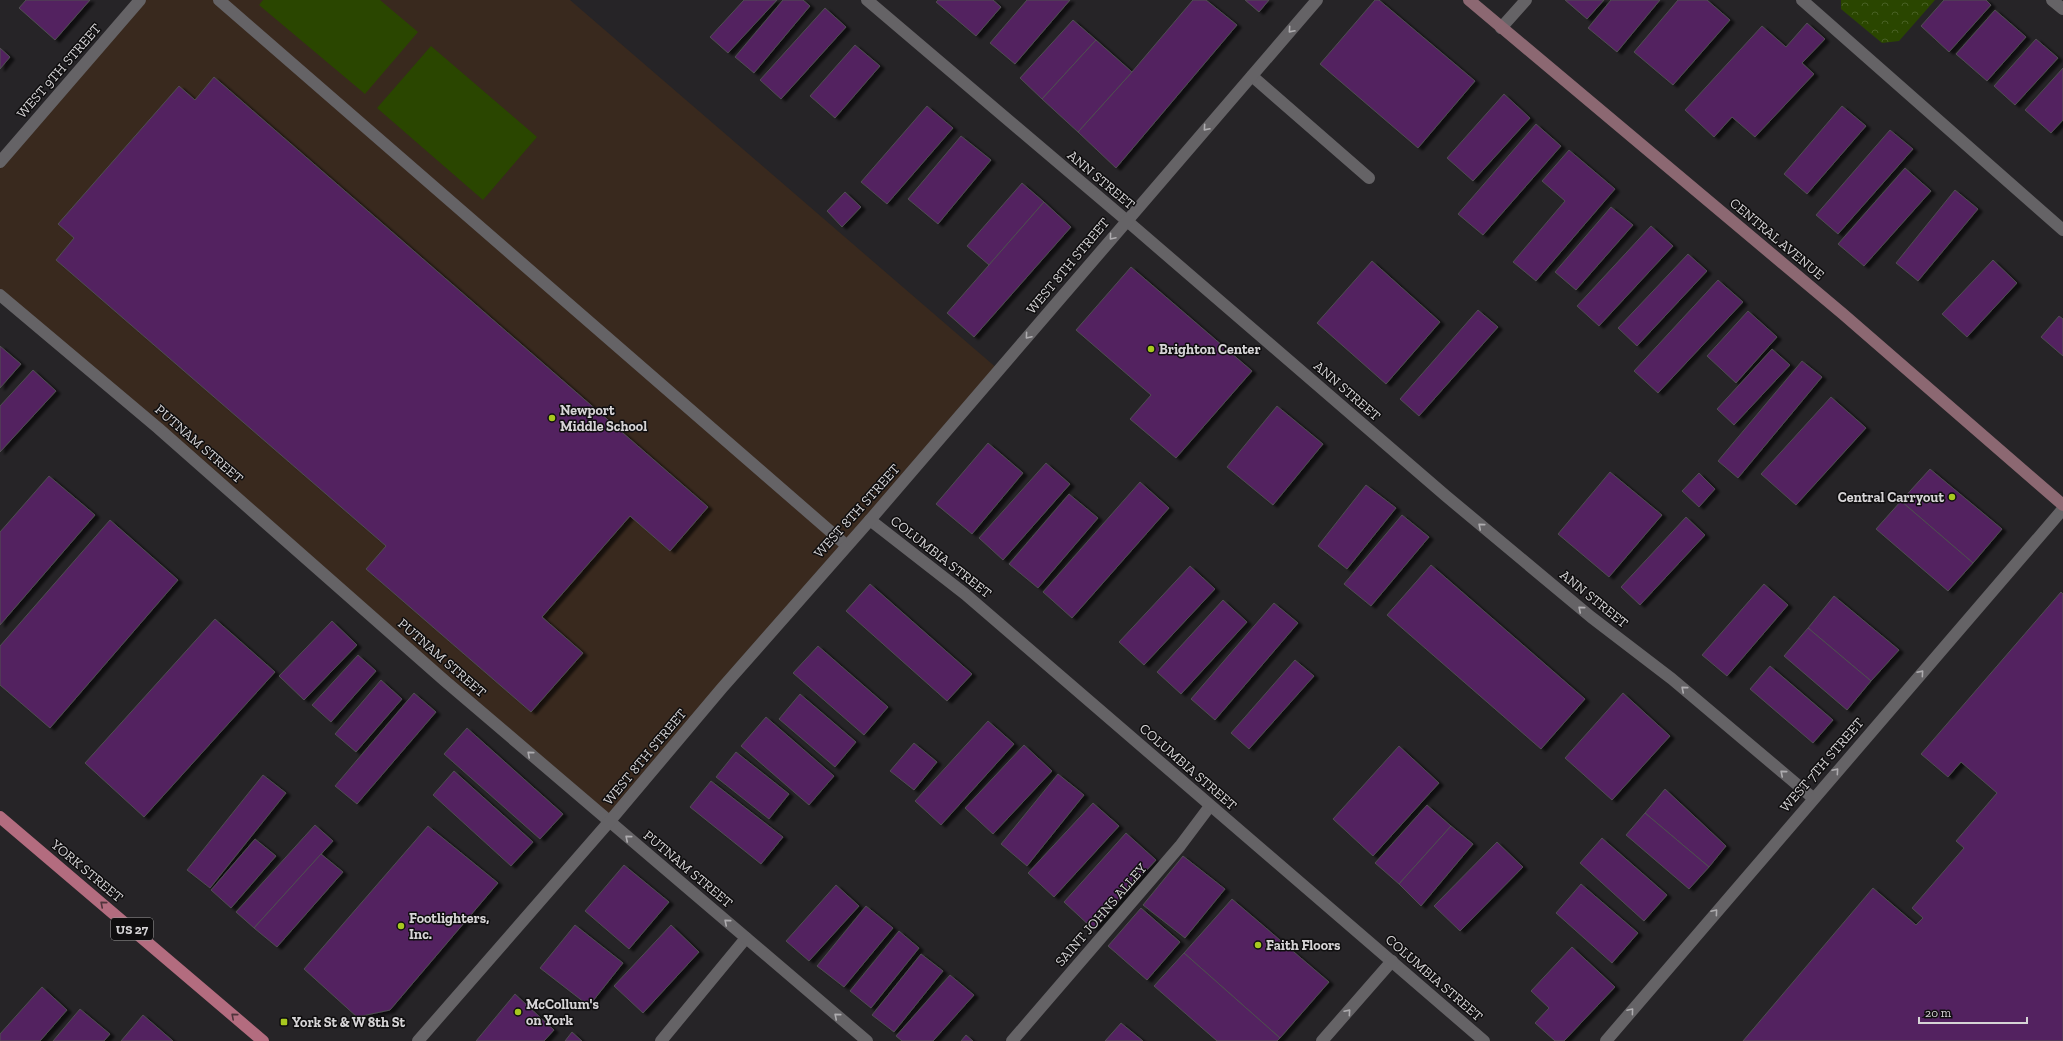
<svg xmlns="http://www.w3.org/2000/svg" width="2063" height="1041" viewBox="0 0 2063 1041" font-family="'Zilla Slab',serif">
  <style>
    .education { fill: #39291e }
    .grass { fill: #2a4600 }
    .park { fill: url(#park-crowns) }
    .building { fill: #522360; stroke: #504e51; filter: url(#shadow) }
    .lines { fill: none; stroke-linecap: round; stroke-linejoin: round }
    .lane { stroke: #656366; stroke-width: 12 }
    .street { stroke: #656366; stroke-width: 12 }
    .secondary { stroke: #8c6872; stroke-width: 12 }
    .primary { stroke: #b36c7f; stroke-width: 12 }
    .oneway { stroke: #aeacaf }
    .oneway2 { stroke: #51343c }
    .poi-dot { fill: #a7c81f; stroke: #0f0e0f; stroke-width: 1.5 }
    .labels { text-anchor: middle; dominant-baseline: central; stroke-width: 3; stroke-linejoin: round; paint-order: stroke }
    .shield { fill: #0f0e0f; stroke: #9a999a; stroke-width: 1 }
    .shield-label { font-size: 13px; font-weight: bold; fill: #d6d4d6 }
    .street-label { font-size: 14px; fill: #d6d4d6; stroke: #0f0e0f }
    .poi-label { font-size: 14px; font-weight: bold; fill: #d6d4d6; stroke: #0f0e0f; text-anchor: start }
  </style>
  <defs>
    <pattern id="park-crowns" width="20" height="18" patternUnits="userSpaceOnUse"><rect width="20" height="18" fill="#2a4600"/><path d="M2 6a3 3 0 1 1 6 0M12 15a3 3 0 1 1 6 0" fill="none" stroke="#486024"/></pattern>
    <filter id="shadow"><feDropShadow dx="4.5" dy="2.5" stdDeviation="1" flood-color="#0009"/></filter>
  </defs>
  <rect width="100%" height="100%" fill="#262427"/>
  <!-- education -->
  <polygon class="education" points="140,0 570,0 999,370 609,822 0,295 0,162"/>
  <!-- grass -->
  <g class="grass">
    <polygon points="263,0 380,0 418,32 365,94 259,5"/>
    <polygon points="431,46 537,137 483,200 377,108"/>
  </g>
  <!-- park -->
  <polygon class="park" points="1841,0 1935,0 1899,41 1882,43 1841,9"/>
  <!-- building -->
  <g class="building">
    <polygon points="26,0 90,0 55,40 19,8"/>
    <polygon points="744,0 777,0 728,53 710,37"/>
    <polygon points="783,0 803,0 810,6 754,73 735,57"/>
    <polygon points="938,0 993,0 1001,7 976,36 936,2"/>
    <polygon points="1027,0 1070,0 1015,64 990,43"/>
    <polygon points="1193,0 1206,0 1237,25 1116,168 1078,132 1132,72"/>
    <polygon points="1245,0 1269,0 1259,12"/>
    <polygon points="1375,0 1379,0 1475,81 1418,148 1320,64"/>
    <polygon points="1565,0 1604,0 1587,19"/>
    <polygon points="1611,0 1660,0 1617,52 1588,28"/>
    <polygon points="1678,0 1707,0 1730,20 1673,85 1634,52"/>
    <polygon points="1944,0 1986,0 1991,5 1949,52 1921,26"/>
    <polygon points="825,8 846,27 781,99 760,80"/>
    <polygon points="1995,10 2026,37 1987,81 1956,54"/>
    <polygon points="1073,20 1096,40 1042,99 1020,78"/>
    <polygon points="1807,23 1825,39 1802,63 1814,74 1755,137 1732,117 1714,137 1685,110 1762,26 1786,47"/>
    <polygon points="2036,39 2058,58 2015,105 1994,86"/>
    <polygon points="1096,40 1132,72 1078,132 1042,99"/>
    <polygon points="855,45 880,66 835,118 810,96"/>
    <polygon points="0,48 10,57 0,69"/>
    <polygon points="2063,68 2063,120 2051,133 2025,110"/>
    <polygon points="214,77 708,507 670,551 630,516 542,617 583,653 531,712 366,569 386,546 56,260 74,238 58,224 179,86 195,100"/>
    <polygon points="1504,94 1530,118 1473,181 1447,158"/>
    <polygon points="927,106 953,128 887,204 861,182"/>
    <polygon points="1842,106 1866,126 1807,194 1784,174"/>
    <polygon points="1536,124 1561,146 1483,235 1458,214"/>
    <polygon points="1890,130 1913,149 1838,234 1816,215"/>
    <polygon points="961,136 991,160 938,224 908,199"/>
    <polygon points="1569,150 1615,189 1536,281 1513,262 1565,201 1542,181"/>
    <polygon points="1905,168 1931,191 1864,266 1838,244"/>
    <polygon points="1022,183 1044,202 989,265 967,246"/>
    <polygon points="1955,190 1978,209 1918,281 1896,263"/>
    <polygon points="845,192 861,207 842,227 827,211"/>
    <polygon points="1044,202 1071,227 974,337 947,313"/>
    <polygon points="1611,207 1633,225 1576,290 1555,272"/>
    <polygon points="1651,226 1673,246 1599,326 1577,306"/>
    <polygon points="1688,254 1707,271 1637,346 1618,328"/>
    <polygon points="1993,260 2017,283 1967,337 1942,314"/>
    <polygon points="1372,261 1440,322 1386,384 1317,323"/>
    <polygon points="1131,267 1252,371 1176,458 1130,419 1151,395 1076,330"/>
    <polygon points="1718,280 1743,302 1658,393 1634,371"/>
    <polygon points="1478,310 1498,327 1419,416 1400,399"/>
    <polygon points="1748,311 1777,337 1736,383 1707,356"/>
    <polygon points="2059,316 2063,319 2063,356 2041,337"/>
    <polygon points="0,346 21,364 0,388"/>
    <polygon points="1772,349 1790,365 1734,425 1717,409"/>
    <polygon points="1802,361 1822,377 1738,478 1718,461"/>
    <polygon points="33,370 56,391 0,452 0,406"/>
    <polygon points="1831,397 1866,428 1796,505 1761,474"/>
    <polygon points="1277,406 1323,444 1273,505 1227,467"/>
    <polygon points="988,443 1023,473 972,534 936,504"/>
    <polygon points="1046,463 1070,484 1003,560 979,538"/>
    <polygon points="1930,469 2002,529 1973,563 1901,501"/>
    <polygon points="1610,472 1662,515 1609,577 1558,534"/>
    <polygon points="1699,473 1715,489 1699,507 1682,491"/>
    <polygon points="49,476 95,515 0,625 0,532"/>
    <polygon points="1140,482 1169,508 1072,618 1043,592"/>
    <polygon points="1366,485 1396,508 1347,569 1318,546"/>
    <polygon points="1069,494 1098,518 1038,588 1009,564"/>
    <polygon points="1901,501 1973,563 1948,591 1876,529"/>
    <polygon points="1402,515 1429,537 1371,606 1344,584"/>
    <polygon points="1686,517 1705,535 1640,605 1621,587"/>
    <polygon points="110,520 178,580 50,728 0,685 0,646"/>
    <polygon points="1431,565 1585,699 1541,749 1387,615"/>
    <polygon points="1190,566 1215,589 1144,665 1119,642"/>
    <polygon points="870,584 972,674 947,701 846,611"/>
    <polygon points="1764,584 1788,605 1727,676 1702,655"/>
    <polygon points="2061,592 2063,594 2063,1041 1743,1041 1873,888 1916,925 1923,918 1912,908 1964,848 1956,841 1997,793 1961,762 1948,777 1921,754"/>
    <polygon points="1834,596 1899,650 1871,681 1808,628"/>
    <polygon points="1223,600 1247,622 1181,694 1157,672"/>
    <polygon points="1274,603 1298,623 1215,720 1191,699"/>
    <polygon points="215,619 275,672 144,817 85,763"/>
    <polygon points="332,621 357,645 304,700 279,676"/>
    <polygon points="1808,628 1871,681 1847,710 1784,656"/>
    <polygon points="818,646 888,707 864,735 793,673"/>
    <polygon points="358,655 376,671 331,722 312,705"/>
    <polygon points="1295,660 1314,676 1249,749 1231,733"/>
    <polygon points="1770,666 1833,720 1813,743 1750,689"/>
    <polygon points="381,680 402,699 356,752 335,734"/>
    <polygon points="414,693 436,712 357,804 335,786"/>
    <polygon points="1623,693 1670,736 1612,800 1565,758"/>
    <polygon points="800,694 856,742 835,767 779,719"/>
    <polygon points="766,717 834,776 809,805 741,746"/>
    <polygon points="988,721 1014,744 941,825 915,801"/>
    <polygon points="467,728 563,814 540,839 444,754"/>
    <polygon points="914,743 937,762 914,790 890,771"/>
    <polygon points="1024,745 1052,771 993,834 965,808"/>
    <polygon points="1399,746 1439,783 1373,856 1333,819"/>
    <polygon points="736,752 789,794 769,819 716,777"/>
    <polygon points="454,771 533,842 511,866 433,795"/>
    <polygon points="1058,774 1084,795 1027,866 1001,844"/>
    <polygon points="263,775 286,793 210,888 187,870"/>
    <polygon points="711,781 783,837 761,864 690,807"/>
    <polygon points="1665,789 1726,846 1709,867 1645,813"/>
    <polygon points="1093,803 1119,826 1054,897 1028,873"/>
    <polygon points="1427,805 1451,826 1399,884 1375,863"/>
    <polygon points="1645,813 1709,867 1689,889 1626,835"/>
    <polygon points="315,825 333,841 254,928 236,912"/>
    <polygon points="428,826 498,883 390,1010 357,1017 304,969"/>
    <polygon points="1451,826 1473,844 1421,906 1399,884"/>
    <polygon points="1126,833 1156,860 1093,929 1064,902"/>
    <polygon points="1602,838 1667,895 1644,921 1580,863"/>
    <polygon points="255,839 276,856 231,908 211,890"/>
    <polygon points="1497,842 1523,867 1460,931 1434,906"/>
    <polygon points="321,854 343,872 277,947 254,928"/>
    <polygon points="1183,856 1225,889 1185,938 1143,905"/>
    <polygon points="624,865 669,902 629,949 585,911"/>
    <polygon points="1581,884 1638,933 1612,963 1556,913"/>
    <polygon points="836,885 859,906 809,961 786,941"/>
    <polygon points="1232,899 1329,982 1280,1038 1184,953"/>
    <polygon points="866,906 893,928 844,987 817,966"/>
    <polygon points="1141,908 1180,942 1147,980 1108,946"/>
    <polygon points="575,925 623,963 589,1006 540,968"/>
    <polygon points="671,925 699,952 643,1013 614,986"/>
    <polygon points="899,931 919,948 871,1008 850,991"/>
    <polygon points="1572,947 1615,987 1564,1041 1555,1041 1535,1023 1549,1008 1531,991"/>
    <polygon points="1184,953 1280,1038 1277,1041 1217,1041 1154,986"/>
    <polygon points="921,954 943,971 894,1032 872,1015"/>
    <polygon points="950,975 974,995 933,1041 902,1041 896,1036"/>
    <polygon points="42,987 67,1010 40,1041 0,1041 0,1034"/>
    <polygon points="515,994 554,1030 544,1041 476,1041"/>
    <polygon points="80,1009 110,1034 104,1041 53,1041"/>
    <polygon points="143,1015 173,1041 121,1041"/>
    <polygon points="1121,1023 1143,1041 1105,1041"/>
    <polygon points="572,1032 582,1041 565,1041"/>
    <polygon points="966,1035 973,1041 961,1041"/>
  </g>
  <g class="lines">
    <!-- lane -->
    <g class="lane">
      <polyline points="1802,0 2063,230"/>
      <polyline points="1501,28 1526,0"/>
      <polyline points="1252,76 1369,178"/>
      <polyline points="661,1041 746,938"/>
      <polyline points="1012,1041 1180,846 1210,806"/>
    </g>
    <!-- street -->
    <g class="street">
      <polyline points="219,0 846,545"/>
      <polyline points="867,0 1126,220 1446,496 1591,617 1672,679 1813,798"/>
      <polyline points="2052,0 2063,9"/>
      <polyline points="0,162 140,0"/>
      <polyline points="0,295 158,428 445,681 867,1041"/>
      <polyline points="870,520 965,594 1484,1041"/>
      <polyline points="418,1041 609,822 722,688 870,520 1317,0"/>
      <polyline points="1322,1041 1392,961"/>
      <polyline points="1606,1041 2063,509"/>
    </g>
    <!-- secondary -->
    <polyline class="secondary" points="1469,0 1843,314 2063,505"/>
    <!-- primary -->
    <polyline class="primary" points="0,817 263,1041"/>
  </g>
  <!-- one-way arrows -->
  <defs><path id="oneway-chevron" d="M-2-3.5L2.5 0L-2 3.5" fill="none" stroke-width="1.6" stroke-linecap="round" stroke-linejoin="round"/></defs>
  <g class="oneway">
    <use href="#oneway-chevron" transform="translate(1291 30) rotate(131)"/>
    <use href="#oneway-chevron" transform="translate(1206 128) rotate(131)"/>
    <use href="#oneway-chevron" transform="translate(1112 237) rotate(130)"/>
    <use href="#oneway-chevron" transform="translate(1028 336) rotate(130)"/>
    <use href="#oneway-chevron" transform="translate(1481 526) rotate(-140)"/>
    <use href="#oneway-chevron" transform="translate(1581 609) rotate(-140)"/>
    <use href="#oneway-chevron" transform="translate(1921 673) rotate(-49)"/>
    <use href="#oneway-chevron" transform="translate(1684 689) rotate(-140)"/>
    <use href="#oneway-chevron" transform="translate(530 754) rotate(-139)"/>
    <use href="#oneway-chevron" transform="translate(1836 771) rotate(-49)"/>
    <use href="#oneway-chevron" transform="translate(1783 773) rotate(-140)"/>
    <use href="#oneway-chevron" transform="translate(628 838) rotate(-140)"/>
    <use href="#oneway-chevron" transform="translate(1715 912) rotate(-50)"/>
    <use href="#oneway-chevron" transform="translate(727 922) rotate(-140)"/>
    <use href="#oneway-chevron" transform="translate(1631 1011) rotate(-50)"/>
    <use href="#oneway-chevron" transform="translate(1348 1012) rotate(-49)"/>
    <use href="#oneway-chevron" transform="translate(837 1016) rotate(-140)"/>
  </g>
  <g class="oneway2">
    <use href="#oneway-chevron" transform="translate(103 904) rotate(-140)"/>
    <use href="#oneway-chevron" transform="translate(234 1016) rotate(-139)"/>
  </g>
  <!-- markers -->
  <g class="poi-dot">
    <circle cx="1151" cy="349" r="4"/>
    <circle cx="552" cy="418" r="4"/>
    <circle cx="1952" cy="497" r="4"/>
    <circle cx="401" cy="926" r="4"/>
    <circle cx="1258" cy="945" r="4"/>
    <circle cx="518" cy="1012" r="4"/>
    <rect x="280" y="1018" width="8" height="8" rx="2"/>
  </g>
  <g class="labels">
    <!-- shield labels -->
    <rect class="shield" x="111" y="918" width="42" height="22" rx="3"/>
    <g class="shield-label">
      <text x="132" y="929">US 27</text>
    </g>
    <!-- street labels -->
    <g class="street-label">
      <text transform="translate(59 71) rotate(-49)">WEST 9TH STREET</text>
      <text transform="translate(1101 180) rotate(40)">ANN STREET</text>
      <text transform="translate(1777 239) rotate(40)">CENTRAL AVENUE</text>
      <text transform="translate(1068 266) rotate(-50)">WEST 8TH STREET</text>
      <text transform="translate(1347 391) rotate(41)">ANN STREET</text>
      <text transform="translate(199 444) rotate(41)">PUTNAM STREET</text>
      <text transform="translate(857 511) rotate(-48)">WEST 8TH STREET</text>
      <text transform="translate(941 557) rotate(38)">COLUMBIA STREET</text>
      <text transform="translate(1594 599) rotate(39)">ANN STREET</text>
      <text transform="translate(442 658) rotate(41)">PUTNAM STREET</text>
      <text transform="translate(645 757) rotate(-50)">WEST 8TH STREET</text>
      <text transform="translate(1822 765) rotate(-49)">WEST 7TH STREET</text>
      <text transform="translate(1188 767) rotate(41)">COLUMBIA STREET</text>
      <text transform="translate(688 869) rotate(40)">PUTNAM STREET</text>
      <text transform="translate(87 871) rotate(40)">YORK STREET</text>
      <text transform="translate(1101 915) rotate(-49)">SAINT JOHNS ALLEY</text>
      <text transform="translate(1434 978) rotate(41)">COLUMBIA STREET</text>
    </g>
    <!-- poi labels -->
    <g class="poi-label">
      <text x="1159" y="349">Brighton Center</text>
      <text x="560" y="410">Newport<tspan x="560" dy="16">Middle School</tspan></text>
      <text x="1944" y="497" text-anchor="end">Central Carryout</text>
      <text x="409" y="918">Footlighters,<tspan x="409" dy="16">Inc.</tspan></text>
      <text x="1266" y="945">Faith Floors</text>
      <text x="526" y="1004">McCollum's<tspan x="526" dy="16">on York</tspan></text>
      <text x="292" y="1022">York St &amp; W 8th St</text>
    </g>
  </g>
  <!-- scale -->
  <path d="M1919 1017v6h108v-6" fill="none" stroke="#d6d4d6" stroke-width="2"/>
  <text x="1925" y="1017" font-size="12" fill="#d6d4d6" stroke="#0f0e0f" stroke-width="3" paint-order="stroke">20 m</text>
</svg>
